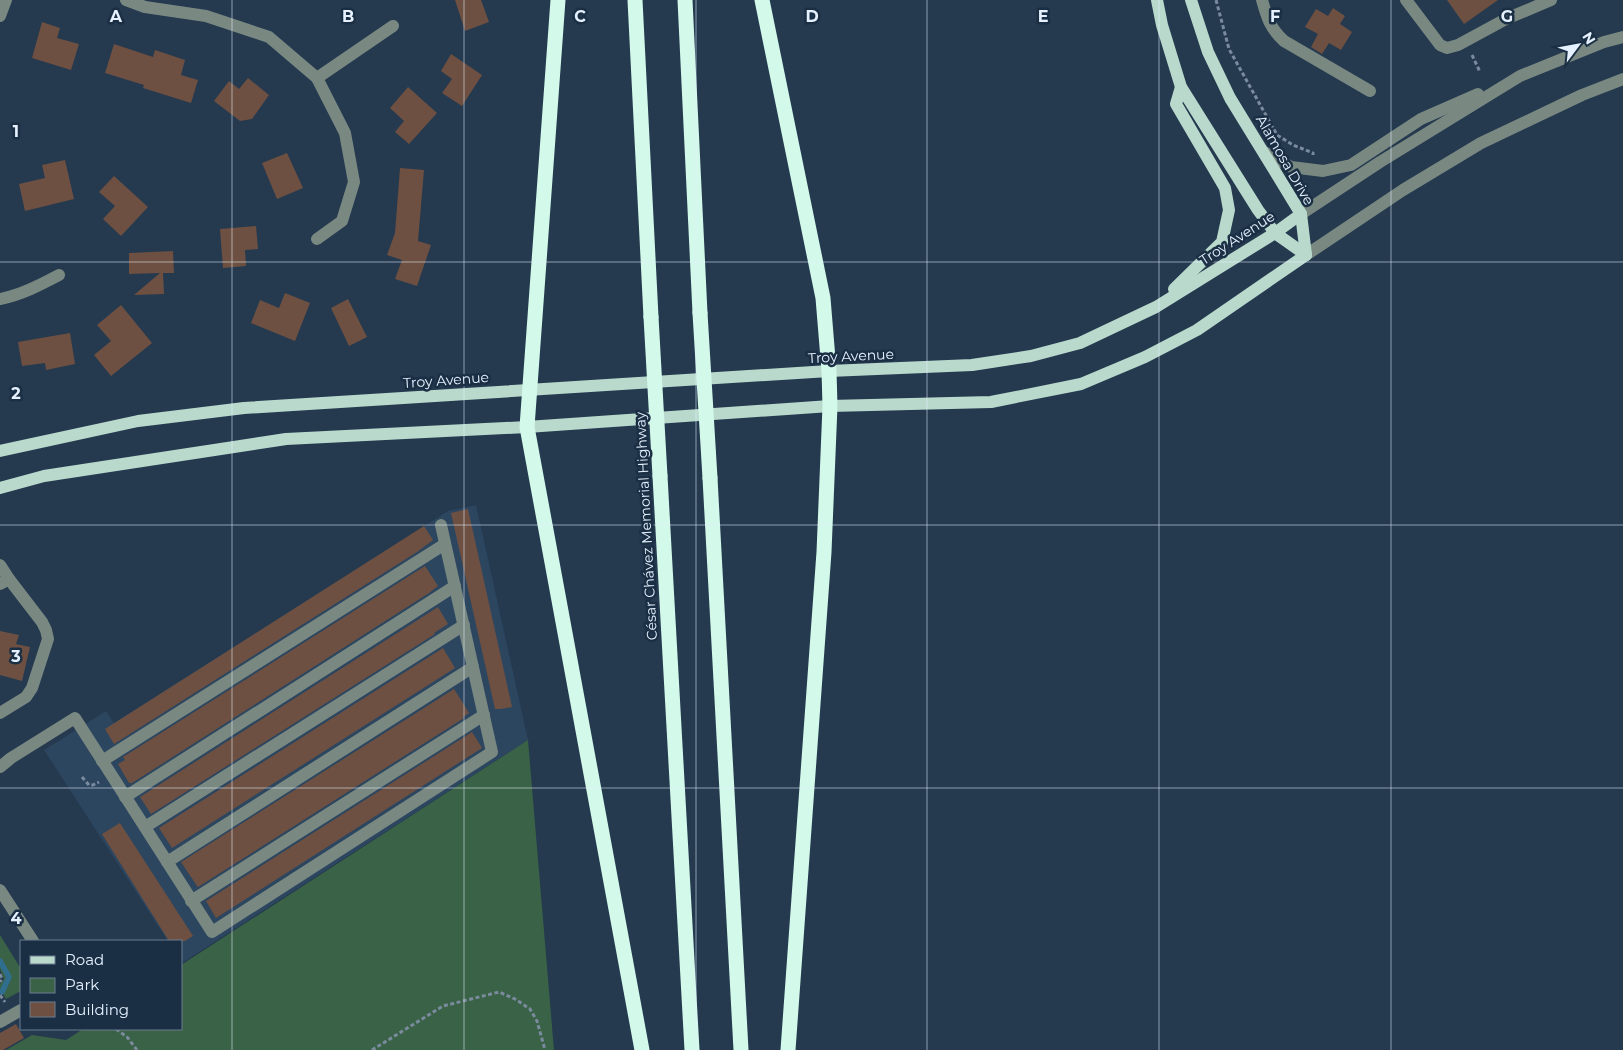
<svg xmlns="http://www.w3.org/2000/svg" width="1623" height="1050" viewBox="0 0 1623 1050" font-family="Montserrat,sans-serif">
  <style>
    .built { fill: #2d4660 }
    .green { fill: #396246 }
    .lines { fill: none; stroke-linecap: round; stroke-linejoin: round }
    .stream { stroke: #306e90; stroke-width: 5.5 }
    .building { fill: #6d5041 }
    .path { stroke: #7b8b9e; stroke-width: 3; stroke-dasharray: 4 2.5; stroke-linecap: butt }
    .minor { stroke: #798982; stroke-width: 12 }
    .major { stroke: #b9d9cc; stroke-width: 12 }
    .highway { stroke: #d2f9ea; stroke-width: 15 }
    .highway-bridge { stroke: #d2f9ea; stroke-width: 15 }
    .grid { fill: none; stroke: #e5f1ff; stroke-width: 1; stroke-opacity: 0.55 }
    .labels { text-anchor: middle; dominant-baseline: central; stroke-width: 5; stroke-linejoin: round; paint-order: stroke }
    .street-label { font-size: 14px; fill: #e5f1ff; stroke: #1b2f44 }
    .grid-label { font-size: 16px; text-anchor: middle; font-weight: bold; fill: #e5f1ff; stroke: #1b2f44; stroke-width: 5; stroke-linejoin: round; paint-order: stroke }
  </style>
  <rect width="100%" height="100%" fill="#25394f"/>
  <!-- built -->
  <polygon class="built" points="476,505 528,740 182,963 181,941 168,941 44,750 106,711 114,723 448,511"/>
  <!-- green -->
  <g class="green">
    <polygon points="528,740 554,1050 6,1050 32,1035 66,1040 83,1029 181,1029 181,965"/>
    <polygon points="0,935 21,969 21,991 6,999 0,989 0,984 4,979 0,969"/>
  </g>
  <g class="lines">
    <!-- stream -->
    <polyline class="stream" points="0,961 9,977 2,992"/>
  </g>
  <!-- building -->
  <g class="building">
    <polygon points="455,0 481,0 489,22 465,31"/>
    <polygon points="1447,0 1498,0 1464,24"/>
    <polygon points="1333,8 1345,16 1340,24 1352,32 1341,50 1329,43 1322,54 1311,47 1318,34 1305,27 1316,9 1328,16"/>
    <polygon points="42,22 60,28 57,38 79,44 71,70 32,58"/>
    <polygon points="114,44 153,57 155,50 185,60 181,75 198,80 191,103 143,88 144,85 105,73"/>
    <polygon points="451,54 482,75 462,106 442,93 452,79 441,71"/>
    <polygon points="248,78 269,95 252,119 240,121 214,101 229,81 239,89"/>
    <polygon points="408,87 437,113 409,144 395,132 404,121 390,108"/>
    <polygon points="287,153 303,188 277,199 262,163"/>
    <polygon points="65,160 74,199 25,211 19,184 45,178 42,165"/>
    <polygon points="400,168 424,170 418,241 431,245 417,286 395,279 402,260 387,255 395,233"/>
    <polygon points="114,176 148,207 121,236 103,219 115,206 99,192"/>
    <polygon points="256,226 258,249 245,250 246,266 223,268 220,229"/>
    <polygon points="173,251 174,273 163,273 164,294 134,295 160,273 129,274 129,253"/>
    <polygon points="285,293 310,303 295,341 251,323 260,300 279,308"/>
    <polygon points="348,299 367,337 349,346 331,308"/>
    <polygon points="121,305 152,343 111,376 94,355 111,341 97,325"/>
    <polygon points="70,333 75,364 46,370 45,363 22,366 18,342"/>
    <polygon points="468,509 512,707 501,709 495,709 451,513"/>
    <polygon points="424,526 433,540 417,552 114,744 105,729"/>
    <polygon points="425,566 438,586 429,593 132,783 129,783 118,764 125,760 123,757"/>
    <polygon points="438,607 448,624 434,633 435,634 151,814 140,797"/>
    <polygon points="0,631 19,635 16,644 30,647 22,681 0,675"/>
    <polygon points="443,648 455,668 172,848 159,828"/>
    <polygon points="454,689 469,713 463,717 464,718 198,887 197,886 181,862"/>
    <polygon points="472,732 482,748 216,918 206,901"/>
    <polygon points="120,823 193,936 185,941 169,941 102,834"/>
    <polygon points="16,1024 24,1038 3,1050 0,1050 0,1033"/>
  </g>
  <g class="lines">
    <!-- path -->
    <g class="path">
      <polyline points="1216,0 1229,49 1277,135 1293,145 1313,153 1313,155"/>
      <polyline points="1472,55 1480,72"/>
      <polyline points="82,777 89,785 93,785 99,782"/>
      <polyline points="0,974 2,979 0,982"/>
      <polyline points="0,995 5,1002"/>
      <polyline points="116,1029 127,1037 137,1050"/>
      <polyline points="372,1050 443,1006 499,992 515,999 530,1009 537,1021 545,1050"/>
    </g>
    <!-- minor -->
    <g class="minor">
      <polyline points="126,0 145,7 206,16 269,37 317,78 345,133 354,182 342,221 317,239"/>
      <path d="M 1262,0 C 1267,18 1270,28 1284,41 L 1370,91"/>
      <polyline points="1406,0 1440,45 1447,48 1458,45 1506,19 1551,0"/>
      <polyline points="0,16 6,0"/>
      <polyline points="317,78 393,26"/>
      <polyline points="1264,152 1291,167 1323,171 1351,165 1421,119 1478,94"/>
      <polyline points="1301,214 1380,162 1520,76 1604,42 1623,37"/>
      <polyline points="1306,255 1403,190 1481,143 1582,95 1623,79"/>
      <path d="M 0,299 C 21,295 40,285 59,275"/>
      <polyline points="0,565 9,579"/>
      <polyline points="0,584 9,579 42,622 46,630 48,639 32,688 26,697 0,713"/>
      <polyline points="102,761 445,544"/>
      <polyline points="0,767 11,758 75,718 212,932 492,752 441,525"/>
      <polyline points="125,797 455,586"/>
      <polyline points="145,827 464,625"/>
      <polyline points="167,862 473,667"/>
      <polyline points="0,890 33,941"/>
      <polyline points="191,901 484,715"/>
      <polyline points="0,1022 21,1010"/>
    </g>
    <!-- major -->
    <g class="major">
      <polyline points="1157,0 1162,25 1181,87 1258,210 1275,233 1306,255"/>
      <polyline points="1191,0 1208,52 1230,98 1301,214 1306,255"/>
      <polyline points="1174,289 1222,242 1229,210 1225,188 1176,104 1181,87"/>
      <polyline points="0,451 138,421 244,408 829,371 972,365 1031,356 1080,343 1156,307 1275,233 1301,214"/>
      <polyline points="0,488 44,476 286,439 527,427 830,406 991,402 1081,384 1145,357 1197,330 1306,255"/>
    </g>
    <!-- highway -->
    <g class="highway">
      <polyline points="558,0 527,427 642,1050"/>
      <polyline points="635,0 651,317"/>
      <polyline points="685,0 700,313"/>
      <polyline points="762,0 823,298 829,371 830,406 824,552 788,1050"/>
      <polyline points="660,476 692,1050"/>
      <polyline points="710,478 741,1050"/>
    </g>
    <!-- highway-bridge -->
    <g class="highway-bridge">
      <polyline points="700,313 710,478"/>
      <polyline points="651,317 660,476"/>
    </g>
  </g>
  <!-- grid -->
  <path class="grid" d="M 232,0 L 232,1050M 464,0 L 464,1050M 696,0 L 696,1050M 927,0 L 927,1050M 1159,0 L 1159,1050M 1391,0 L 1391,1050M 0,262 L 1623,262M 0,525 L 1623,525M 0,788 L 1623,788"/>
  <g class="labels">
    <!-- street labels -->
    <g class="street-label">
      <text transform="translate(1285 160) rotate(60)">Alamosa Drive</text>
      <text transform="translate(1237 238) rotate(-33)">Troy Avenue</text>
      <text transform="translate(851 356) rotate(-3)">Troy Avenue</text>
      <text transform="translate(446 380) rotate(-4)">Troy Avenue</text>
      <text transform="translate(646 526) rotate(-93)">César Chávez Memorial Highway</text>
    </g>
  </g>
  <g class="grid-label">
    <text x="116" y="22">A</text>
    <text x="348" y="22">B</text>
    <text x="580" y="22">C</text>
    <text x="812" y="22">D</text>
    <text x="1043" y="22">E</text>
    <text x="1275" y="22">F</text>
    <text x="1507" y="22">G</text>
    <text x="16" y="137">1</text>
    <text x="16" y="399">2</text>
    <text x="16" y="662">3</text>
    <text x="16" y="924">4</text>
  </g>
  <!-- legend -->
  <rect x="20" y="940" width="162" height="90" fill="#1b2f44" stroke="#6c7d8f"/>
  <rect x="30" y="956" width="25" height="8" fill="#b9d9cc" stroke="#6c7d8f"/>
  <text x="65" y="965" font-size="15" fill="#e5f1ff">Road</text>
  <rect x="30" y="978" width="25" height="15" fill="#396246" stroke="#6c7d8f"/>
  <text x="65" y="990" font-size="15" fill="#e5f1ff">Park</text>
  <rect x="30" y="1002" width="25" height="15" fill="#6d5041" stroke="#6c7d8f"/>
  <text x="65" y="1015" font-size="15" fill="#e5f1ff">Building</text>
  <!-- north arrow -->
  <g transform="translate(1578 45) rotate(58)" stroke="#1b2f44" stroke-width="4" paint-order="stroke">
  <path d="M0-4L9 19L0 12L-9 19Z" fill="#e5f1ff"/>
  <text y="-8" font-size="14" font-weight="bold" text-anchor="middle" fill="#e5f1ff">N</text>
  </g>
</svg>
